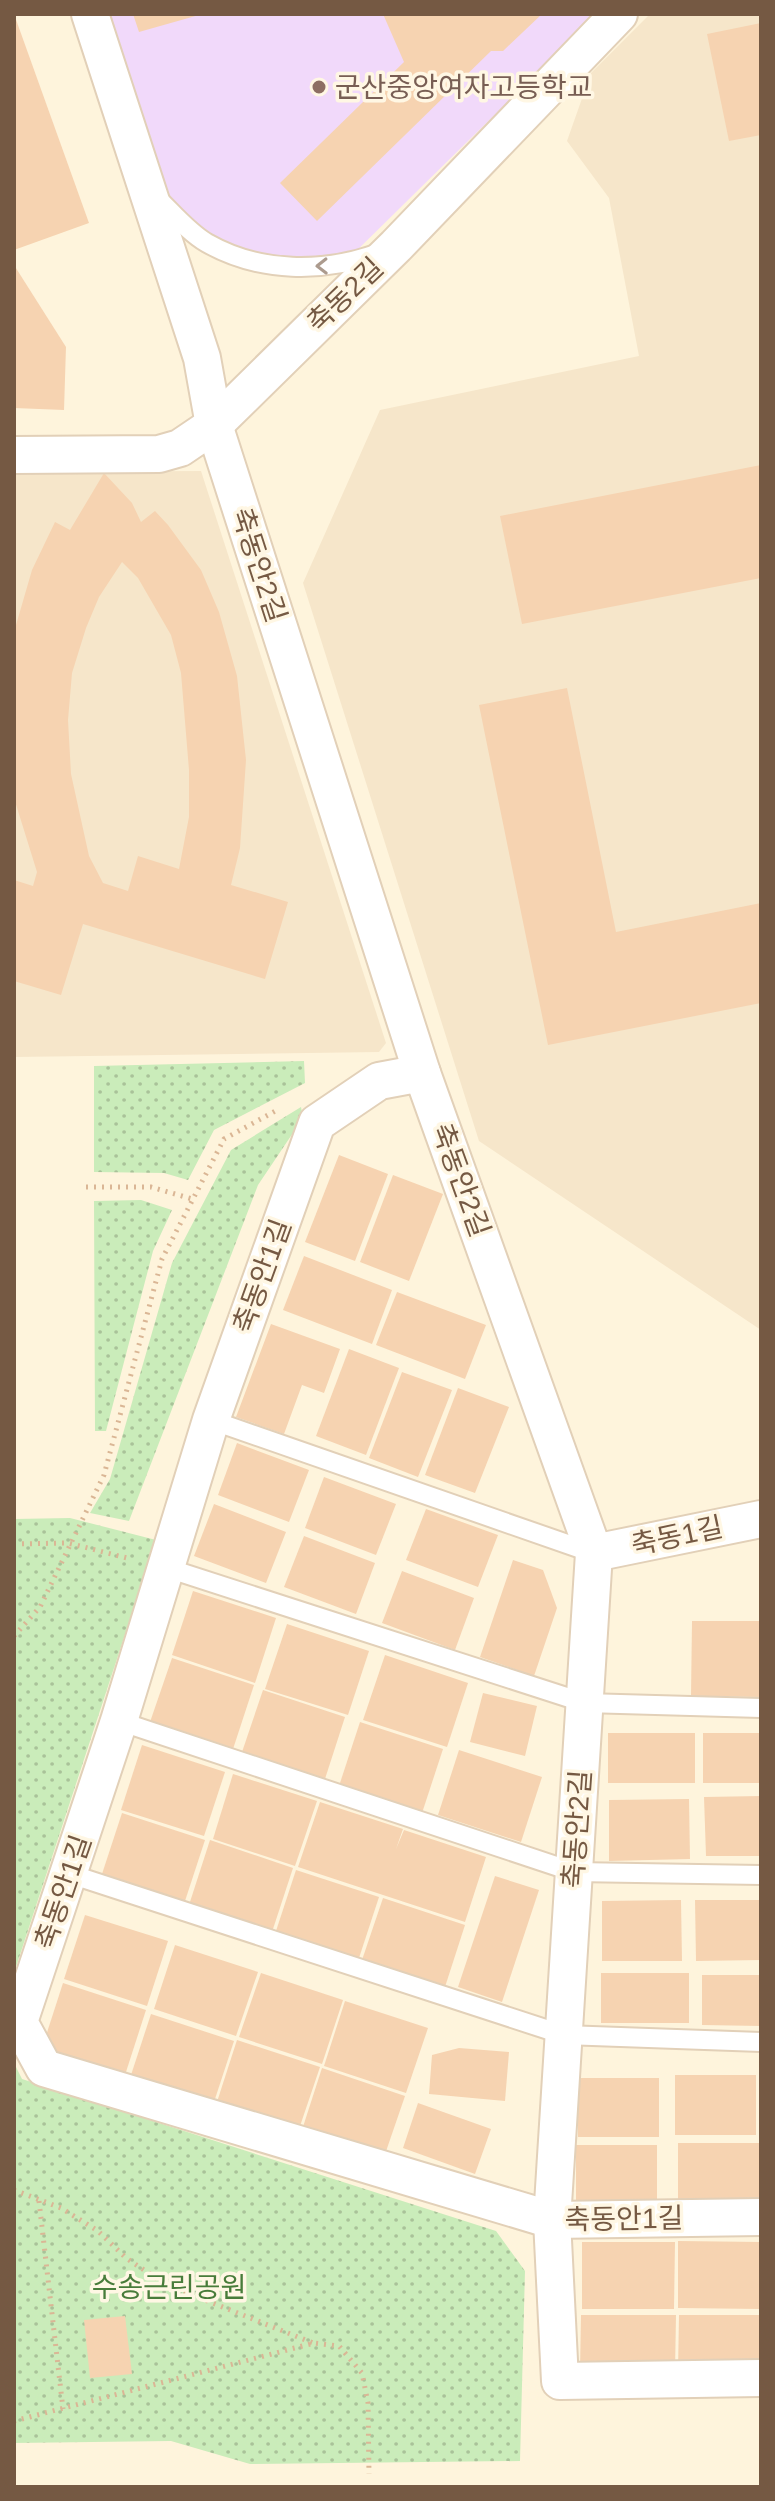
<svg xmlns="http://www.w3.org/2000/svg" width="775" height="2501" viewBox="0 0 775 2501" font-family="Arial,'Noto Sans KR',sans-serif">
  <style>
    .residential { fill: #f6e6ca }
    .education { fill: #f1d9fa }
    .park { fill: url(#park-dots) }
    .building { fill: #f6d3b1; fill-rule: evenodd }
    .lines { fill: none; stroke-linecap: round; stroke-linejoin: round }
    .service-casing { stroke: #e2d0b8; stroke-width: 22 }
    .minor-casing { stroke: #e2d0b8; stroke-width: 40 }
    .path { stroke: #dab695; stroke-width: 5; stroke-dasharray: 2 6; stroke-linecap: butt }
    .service { stroke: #fff; stroke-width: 18 }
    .minor { stroke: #fff; stroke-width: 36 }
    .oneway { stroke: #ac9b8e }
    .education-dot { fill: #8d6e63; stroke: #fff7e4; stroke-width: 3 }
    .labels { text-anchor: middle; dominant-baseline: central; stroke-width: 7; stroke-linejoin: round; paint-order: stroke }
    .education-label { font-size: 28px; fill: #785e54; stroke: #fff7e4; text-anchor: start }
    .street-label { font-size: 28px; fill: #755943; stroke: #fff7e4 }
    .park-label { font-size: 28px; fill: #487c3a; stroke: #fff7e4 }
  </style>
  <defs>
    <pattern id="park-dots" width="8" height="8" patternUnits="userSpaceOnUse" patternTransform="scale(2)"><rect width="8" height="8" fill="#caecba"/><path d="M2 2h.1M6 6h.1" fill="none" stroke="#a9c299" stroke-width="1.8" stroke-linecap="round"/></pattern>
  </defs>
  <rect width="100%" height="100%" fill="#fef4dc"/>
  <!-- residential -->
  <g class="residential">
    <polygon points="650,14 761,14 761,1330 479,1141 303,583 380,410 639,356 609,198 567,141 591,73"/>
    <polygon points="201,471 386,1043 379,1052 14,1057 14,472"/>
  </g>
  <!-- education -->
  <polygon class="education" points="90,14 597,14 341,266 293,267 204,242 150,191"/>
  <!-- park -->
  <g class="park">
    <polygon points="304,1061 305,1083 214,1130 188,1180 164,1173 94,1172 94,1066"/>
    <polygon points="301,1107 303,1118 258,1185 129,1521 90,1513 110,1479 172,1263 231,1150"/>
    <polygon points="141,1200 172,1210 153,1251 106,1431 95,1431 94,1201"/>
    <polygon points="70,1518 156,1540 14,1973 14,1519"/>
    <polygon points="14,2063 22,2079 496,2231 525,2271 520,2461 250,2464 171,2441 14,2443"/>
  </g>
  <!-- building -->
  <g class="building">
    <polygon points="14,14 89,223 14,250"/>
    <polygon points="133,14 199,14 199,15 139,32"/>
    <polygon points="383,14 542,14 503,51 491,51 317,221 280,183 404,62"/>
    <polygon points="761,23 761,135 729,141 707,34"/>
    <polygon points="14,265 66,347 64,410 14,408"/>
    <polygon points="761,465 761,578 522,624 500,516"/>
    <path d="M 104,473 L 132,503 L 141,522 L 155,511 L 168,525 L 201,570 L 219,612 L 237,676 L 246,760 L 240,848 L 231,885 L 288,902 L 265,979 L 83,924 L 61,995 L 14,981 L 14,880 L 33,886 L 37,872 L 14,798 L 14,632 L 32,570 L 55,522 L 70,530 ZM 122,562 L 138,578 L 171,635 L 181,673 L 189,770 L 189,817 L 179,869 L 138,856 L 128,891 L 103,883 L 89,856 L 71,774 L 68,720 L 72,673 L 86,628 L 99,597 Z"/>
    <polygon points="567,688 616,932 761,903 761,1003 548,1045 479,705"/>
    <polygon points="339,1155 388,1174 355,1261 305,1242"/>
    <polygon points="393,1175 443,1194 409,1281 360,1262"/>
    <polygon points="304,1256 392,1290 372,1344 283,1310"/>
    <polygon points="397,1292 486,1325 465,1379 376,1345"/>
    <polygon points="271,1324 340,1349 324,1393 302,1385 284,1434 236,1417"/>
    <polygon points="349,1349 399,1368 366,1455 316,1436"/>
    <polygon points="402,1372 452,1390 418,1477 369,1458"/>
    <polygon points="458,1388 509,1407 475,1493 425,1475"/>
    <polygon points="237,1443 309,1470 289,1522 218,1495"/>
    <polygon points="324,1477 396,1504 376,1555 305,1528"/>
    <polygon points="214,1504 286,1532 266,1583 194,1556"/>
    <polygon points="426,1509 498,1535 478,1587 406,1560"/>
    <polygon points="304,1536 375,1563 356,1614 284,1587"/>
    <polygon points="513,1560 543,1570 557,1608 534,1676 480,1657"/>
    <polygon points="402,1571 474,1598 455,1650 382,1623"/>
    <polygon points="193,1591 276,1618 255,1683 172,1655"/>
    <polygon points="692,1621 761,1621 761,1697 691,1696"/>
    <polygon points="287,1624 369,1651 348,1715 265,1689"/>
    <polygon points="385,1655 468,1683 447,1747 363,1720"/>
    <polygon points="172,1658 254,1685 233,1749 150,1722"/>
    <polygon points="263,1690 345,1717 324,1782 241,1755"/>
    <polygon points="483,1693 537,1706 525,1756 470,1742"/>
    <polygon points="360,1722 443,1749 422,1813 339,1786"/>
    <rect x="608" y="1733" width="87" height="50"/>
    <rect x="703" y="1733" width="58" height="50"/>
    <polygon points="142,1745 225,1772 204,1836 121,1810"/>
    <polygon points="459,1750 542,1777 521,1842 438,1815"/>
    <polygon points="233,1774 317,1801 295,1866 213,1839"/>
    <polygon points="761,1796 761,1856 706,1856 704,1797"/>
    <polygon points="689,1799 690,1859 609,1861 609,1800"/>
    <polygon points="320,1802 403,1829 396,1849 404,1830 486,1857 465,1922 298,1867"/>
    <polygon points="122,1813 205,1840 184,1904 101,1877"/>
    <polygon points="210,1840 293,1868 272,1932 189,1905"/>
    <polygon points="296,1870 379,1897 358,1961 275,1934"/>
    <polygon points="495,1876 539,1890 502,2002 458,1987"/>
    <polygon points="383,1898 465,1925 444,1990 361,1963"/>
    <polygon points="681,1900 682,1961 602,1961 602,1901"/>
    <polygon points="695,1900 761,1900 761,1960 696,1961"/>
    <polygon points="85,1915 168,1941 147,2006 64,1979"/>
    <polygon points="175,1945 258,1972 236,2036 154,2009"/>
    <polygon points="261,1973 343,2000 322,2064 239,2037"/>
    <rect x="601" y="1973" width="88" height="50"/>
    <polygon points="702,1975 761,1975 761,2026 702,2025"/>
    <polygon points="63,1983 146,2010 125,2075 42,2048"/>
    <polygon points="345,2001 428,2028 406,2093 324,2066"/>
    <polygon points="151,2014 234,2041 213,2105 130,2078"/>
    <polygon points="237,2040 320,2067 298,2132 216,2105"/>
    <polygon points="459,2048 509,2052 505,2101 429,2094 432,2055"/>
    <polygon points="322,2068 405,2096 383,2160 301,2133"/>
    <rect x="675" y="2075" width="81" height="60"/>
    <rect x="578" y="2078" width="81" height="59"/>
    <polygon points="418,2103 491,2129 475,2174 403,2148"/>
    <rect x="678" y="2143" width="81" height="59"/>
    <rect x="576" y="2145" width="81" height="59"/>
    <polygon points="678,2241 761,2242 761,2309 678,2308"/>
    <polygon points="582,2242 675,2242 674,2309 582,2309"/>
    <polygon points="581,2315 676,2315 675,2372 580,2371"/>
    <polygon points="679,2315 761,2315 761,2372 678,2371"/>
    <polygon points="125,2316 132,2374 90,2378 84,2320"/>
  </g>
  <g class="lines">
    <!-- service casing -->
    <g class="service-casing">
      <g id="service">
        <path d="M 156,197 C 172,212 188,232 207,243 C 260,273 323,273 379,253"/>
        <polyline points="211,1420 593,1553"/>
        <polyline points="167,1568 585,1703 761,1708"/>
        <polyline points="119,1721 574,1872 761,1875"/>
        <polyline points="70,1874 564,2035 761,2042"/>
      </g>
    </g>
    <!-- minor casing -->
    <g class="minor-casing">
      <g id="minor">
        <polyline points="90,14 202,358 214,425 422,1073 594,1553 552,2220 560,2381 761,2378"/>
        <polyline points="14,455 159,454 180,448 214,425 396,246 619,14"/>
        <polyline points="422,1073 379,1081 317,1123 211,1420 119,1721 19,2022 44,2068 552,2220 761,2217"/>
        <polyline points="594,1553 761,1519"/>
      </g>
    </g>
    <!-- path -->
    <g class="path">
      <polyline points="86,1187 151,1187 192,1199"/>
      <polyline points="14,1544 68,1543 127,1558"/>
      <polyline points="14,1636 40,1607 104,1475 162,1259 224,1139 279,1109"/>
      <polyline points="14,2190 61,2208 98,2231 126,2258 165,2284 313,2343"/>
      <polyline points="39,2201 63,2409"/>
      <polyline points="14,2421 314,2343 339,2346 362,2373 368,2403 369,2474"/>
    </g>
    <!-- service -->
    <use href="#service" class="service"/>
    <!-- minor -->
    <use href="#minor" class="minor"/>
  </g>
  <!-- one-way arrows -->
  <defs><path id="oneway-chevron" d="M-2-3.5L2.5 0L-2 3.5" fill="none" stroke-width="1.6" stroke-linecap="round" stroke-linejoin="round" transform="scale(2)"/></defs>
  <use class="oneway" href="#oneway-chevron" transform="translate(322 266) rotate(179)"/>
  <!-- markers -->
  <circle class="education-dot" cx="319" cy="87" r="8"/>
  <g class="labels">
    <!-- education labels -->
    <g class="education-label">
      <text x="335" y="87">군산중앙여자고등학교</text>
    </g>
    <!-- street labels -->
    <g class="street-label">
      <text transform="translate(345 295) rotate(-44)">축동2길</text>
      <text transform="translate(259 565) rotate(72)">축동안2길</text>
      <text transform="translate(461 1180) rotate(70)">축동안2길</text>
      <text transform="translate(262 1276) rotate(-70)">축동안1길</text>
      <text transform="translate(677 1536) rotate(-12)">축동1길</text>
      <text transform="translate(577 1829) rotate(-86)">축동안2길</text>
      <text transform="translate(63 1892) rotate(-71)">축동안1길</text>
      <text transform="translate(624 2219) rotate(-1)">축동안1길</text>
    </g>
    <!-- park labels -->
    <g class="park-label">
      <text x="169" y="2287">수송근린공원</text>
    </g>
  </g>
  <!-- border -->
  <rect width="775" height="2501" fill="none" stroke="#755943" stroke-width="32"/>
</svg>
